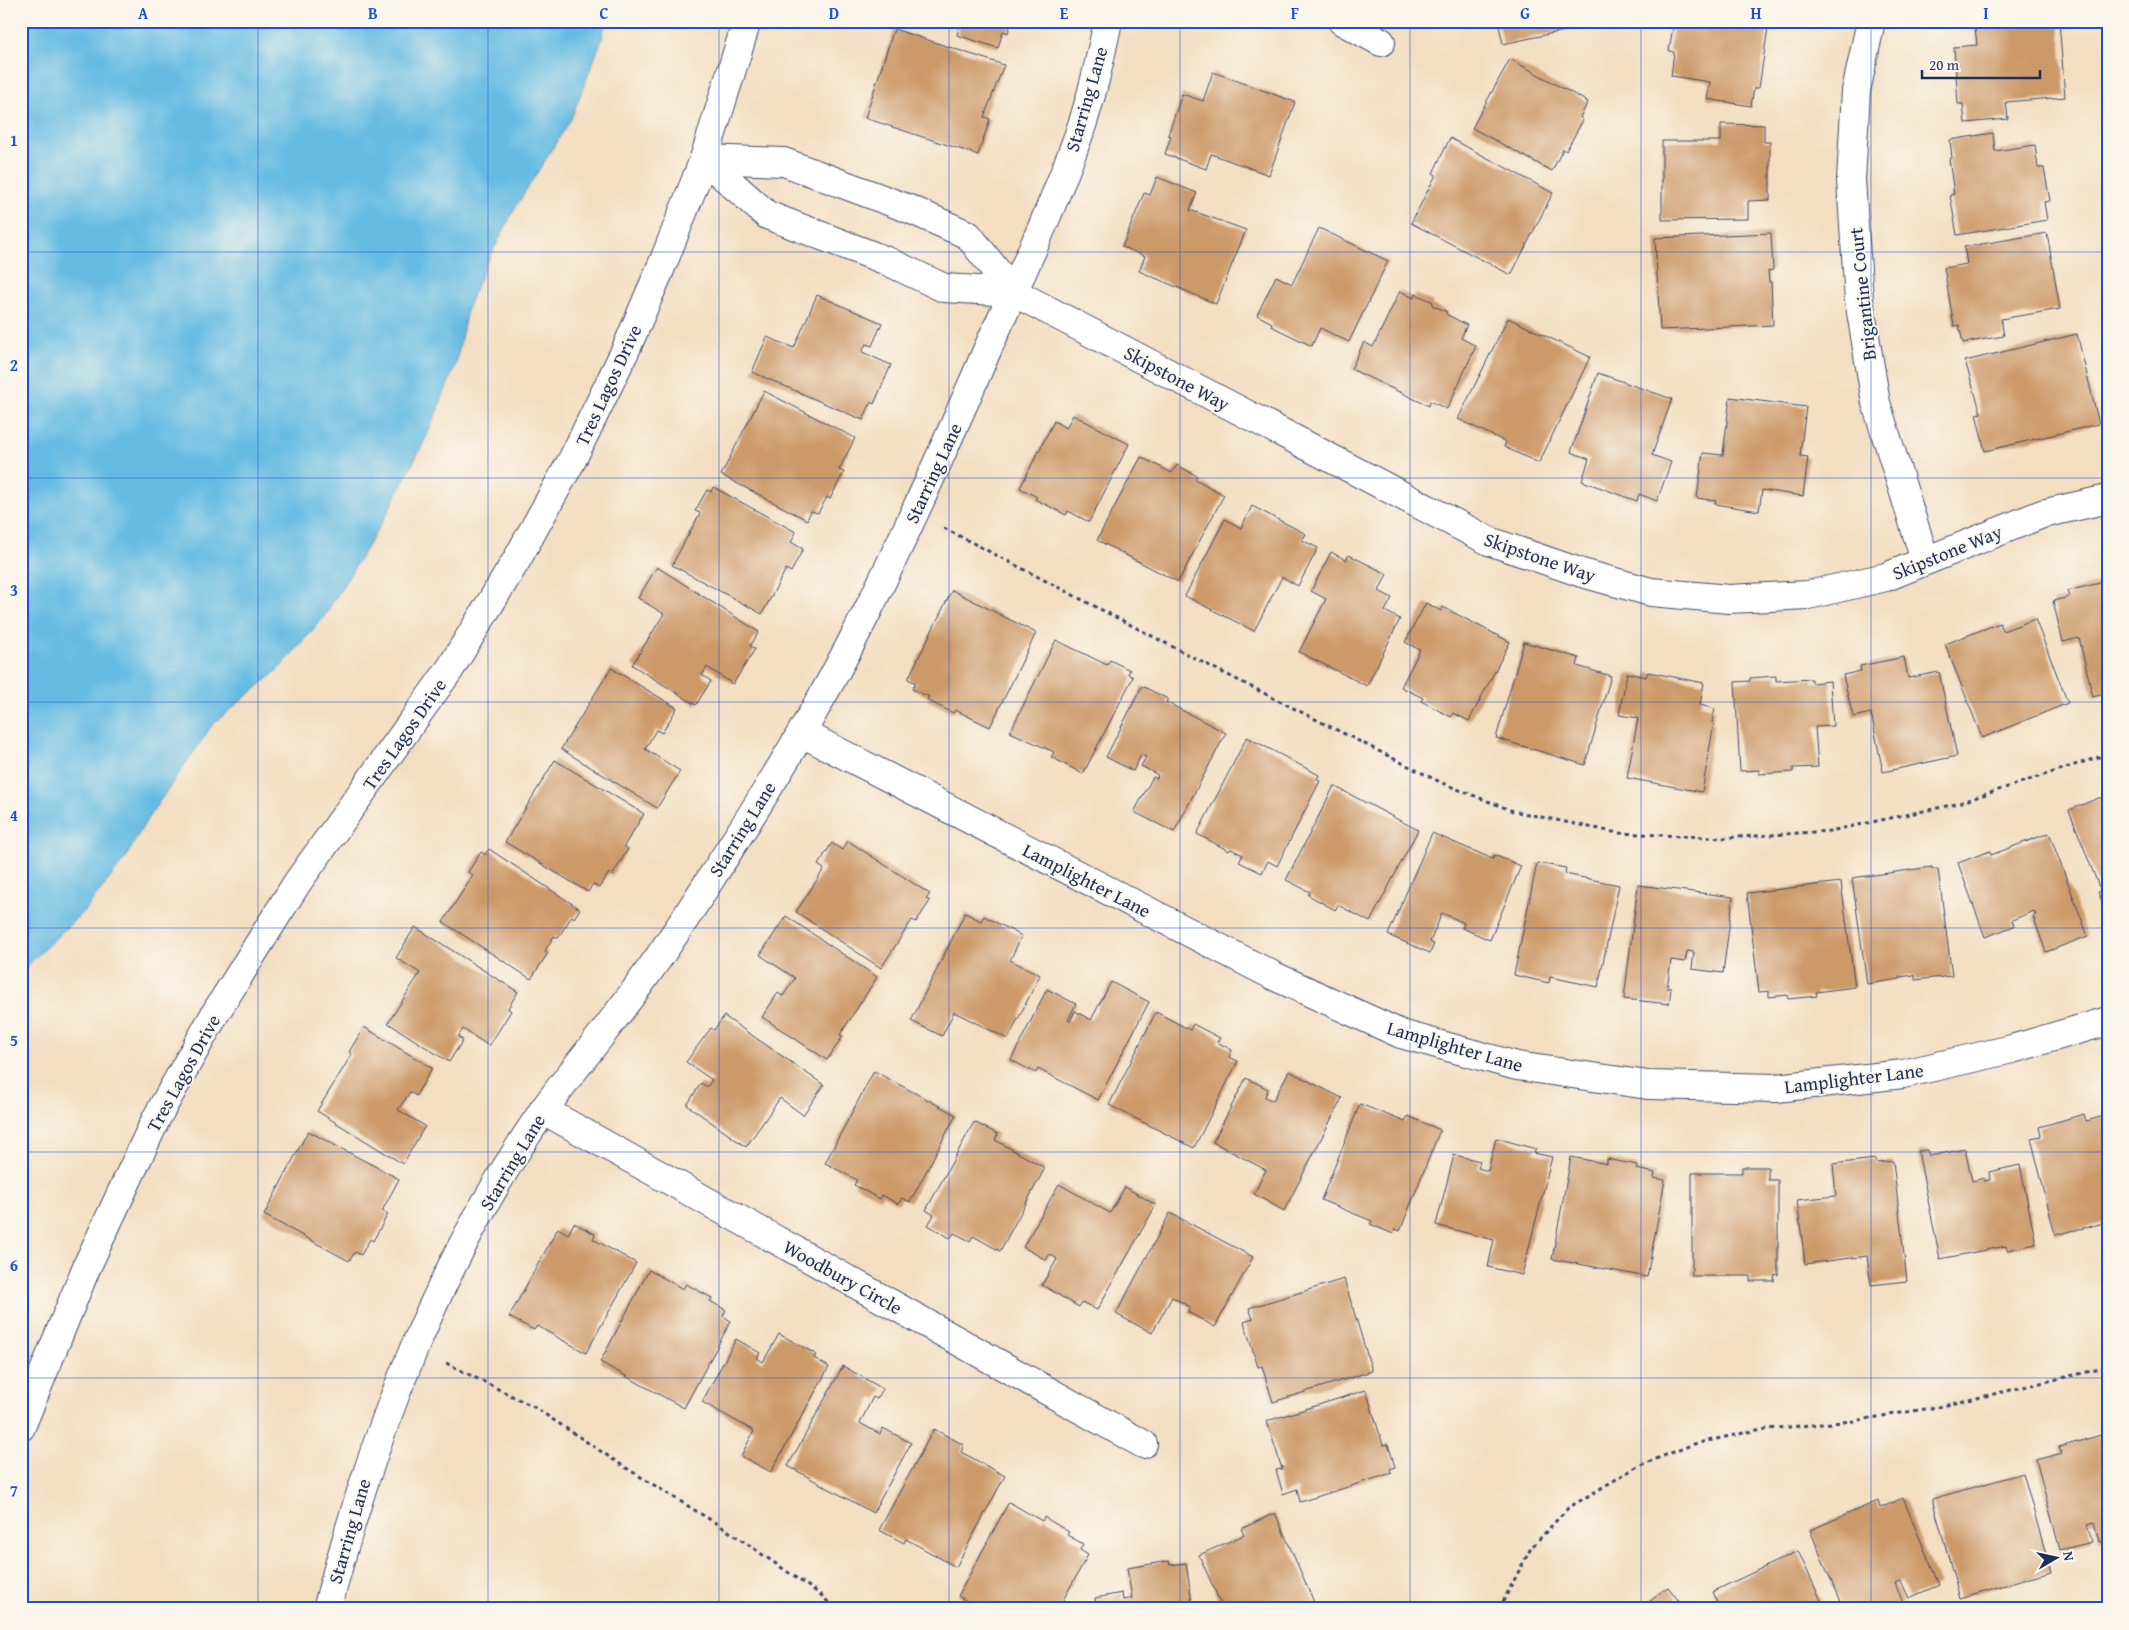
<svg xmlns="http://www.w3.org/2000/svg" width="2129" height="1630" viewBox="0 0 2129 1630" font-family="'Gentium Book Plus',serif">
  <style>
    .water { fill: #65bbe2; stroke: #4075a0 }
    .building { fill: #cc9969 }
    .lines { fill: none; stroke-linecap: round; stroke-linejoin: round }
    .minor-casing { stroke: #3b496d; stroke-width: 30 }
    .path { stroke: #3b496d; stroke-width: 3; stroke-dasharray: 4 4; stroke-linecap: butt }
    .minor { stroke: #fff; stroke-width: 28 }
    .grid { fill: none; stroke: #1d4ed8; stroke-width: 1; stroke-opacity: 0.55 }
    .labels { text-anchor: middle; dominant-baseline: central; stroke-width: 4; stroke-linejoin: round; paint-order: stroke }
    .street-label { font-size: 19px; fill: #1b2f5e; stroke: #fbf7ec }
    .neatline { fill: none; stroke: #1d4ed8; stroke-width: 2 }
    .grid-label { font-size: 16px; text-anchor: middle; font-weight: bold; fill: #1d4ed8 }
  </style>
  <rect width="100%" height="100%" fill="#fbf7ec"/>
  <filter id="ink" filterUnits="userSpaceOnUse"><feTurbulence type="fractalNoise" baseFrequency=".02" numOctaves="2"/><feDisplacementMap in="SourceGraphic" scale="10" xChannelSelector="R" yChannelSelector="G"/><feConvolveMatrix kernelMatrix="1 2 1 2 8 2 1 2 1" color-interpolation-filters="sRGB"/></filter>
  <filter id="wash" filterUnits="userSpaceOnUse"><feTurbulence type="fractalNoise" baseFrequency=".0096" numOctaves="4" result="noise"/><feDisplacementMap in="SourceGraphic" scale="20" xChannelSelector="R" yChannelSelector="G"/><feGaussianBlur stdDeviation="1.12" result="paint"/><feColorMatrix in="noise" values="0 0 0 0 0 0 0 0 0 0 0 0 0 0 0 0 0 1.4 0 .05"/><feComposite in="paint" operator="in"/></filter>
  <g filter="url(#wash)">
    <rect width="100%" height="100%" fill="#f3dec1"/>
    <!-- water -->
    <polygon class="water" points="21,21 605,21 602,39 571,119 515,208 486,264 467,309 456,364 427,436 384,519 323,618 278,670 213,724 146,821 125,859 84,911 21,971"/>
    <g id="blocks">
      <!-- building -->
      <g class="building">
        <polygon points="961,21 1011,21 1008,33 1003,31 998,48 957,35"/>
        <polygon points="1498,21 1605,21 1605,22 1503,44"/>
        <polygon points="1674,21 1769,21 1759,88 1754,88 1751,106 1707,99 1710,82 1671,76 1674,52 1669,51"/>
        <polygon points="2059,21 2065,97 2006,102 2008,119 1965,123 1963,104 1958,104 1954,47 1977,45 1975,28"/>
        <polygon points="894,29 1004,65 984,117 990,119 978,155 865,118"/>
        <polygon points="1510,59 1588,102 1580,117 1583,120 1566,151 1563,149 1552,171 1472,128"/>
        <polygon points="1213,72 1295,102 1269,175 1211,154 1206,169 1165,154 1171,136 1168,135 1182,94 1203,101"/>
        <polygon points="1721,124 1764,125 1764,142 1770,142 1770,200 1748,201 1748,219 1662,220 1662,141 1721,141"/>
        <polygon points="1993,133 1995,151 2035,145 2038,168 2044,168 2050,201 2044,202 2047,220 1957,235 1950,195 1954,194 1949,159 1952,158 1950,140"/>
        <polygon points="1450,138 1553,193 1511,275 1411,223 1436,175 1433,173"/>
        <polygon points="1157,177 1197,193 1190,210 1246,230 1216,304 1139,271 1145,256 1122,247 1144,193 1150,195"/>
        <polygon points="1319,228 1388,261 1349,342 1320,328 1312,346 1271,326 1272,323 1257,315 1276,276 1292,284"/>
        <polygon points="1771,233 1773,270 1768,271 1769,282 1771,282 1773,325 1660,330 1655,238"/>
        <polygon points="2047,233 2060,309 2001,319 2004,336 1963,343 1959,325 1954,326 1944,268 1967,264 1964,247"/>
        <polygon points="1400,291 1414,298 1416,294 1433,302 1432,305 1447,312 1446,314 1467,325 1461,338 1476,346 1447,409 1430,401 1429,406 1351,369 1364,342 1373,347"/>
        <polygon points="817,295 882,323 872,346 866,344 862,352 891,365 874,404 871,402 863,420 752,372 767,337 794,348"/>
        <polygon points="1508,318 1590,357 1539,463 1504,447 1506,442 1458,419"/>
        <polygon points="2077,334 2099,424 1985,451 1976,414 1981,413 1965,361"/>
        <polygon points="1598,373 1672,399 1652,455 1671,462 1657,501 1639,494 1637,501 1582,481 1589,459 1571,452"/>
        <polygon points="764,391 855,438 839,470 844,472 830,499 827,497 818,513 811,511 807,520 721,475"/>
        <polygon points="1730,397 1806,407 1800,456 1808,457 1803,496 1762,490 1759,511 1715,504 1716,501 1697,498 1703,453 1723,455"/>
        <polygon points="1073,415 1129,444 1089,522 1068,511 1066,515 1035,499 1037,497 1020,488 1054,421 1066,428"/>
        <polygon points="1141,457 1172,473 1177,465 1197,476 1195,479 1224,495 1178,582 1097,540"/>
        <polygon points="713,487 796,532 791,542 803,549 791,572 786,569 762,614 672,565 700,513 695,511 707,490 711,492"/>
        <polygon points="1252,506 1306,534 1302,540 1318,548 1298,586 1282,577 1254,631 1185,596 1225,519 1241,528"/>
        <polygon points="1331,552 1346,560 1349,555 1387,574 1379,591 1392,598 1385,611 1400,619 1367,686 1299,652 1326,599 1311,591"/>
        <polygon points="657,567 759,632 750,646 755,649 733,684 707,667 702,675 711,681 696,705 632,665 664,614 638,598"/>
        <polygon points="2108,581 2108,693 2093,697 2079,638 2063,642 2053,601 2069,597 2067,591"/>
        <polygon points="952,590 1036,633 990,727 955,710 953,713 927,700 929,697 912,689 916,683 908,679"/>
        <polygon points="1426,603 1441,611 1443,607 1510,642 1469,721 1453,713 1451,717 1421,701 1423,698 1401,687 1420,650 1405,642"/>
        <polygon points="2035,619 2068,703 1982,738 1945,644 2000,623 2003,631"/>
        <polygon points="1056,640 1107,665 1110,660 1130,670 1128,674 1133,677 1083,774 1051,757 1054,752 1010,732"/>
        <polygon points="1524,642 1579,658 1577,666 1611,676 1585,765 1496,738"/>
        <polygon points="1904,657 1908,678 1939,672 1957,756 1883,772 1871,713 1853,717 1843,675 1861,671 1860,666"/>
        <polygon points="611,668 677,708 662,733 656,730 645,749 680,771 657,808 561,749"/>
        <polygon points="1648,672 1704,683 1700,705 1715,709 1712,722 1714,723 1702,792 1627,778 1638,718 1619,715 1627,673 1646,677"/>
        <polygon points="1776,676 1776,681 1812,679 1812,683 1830,681 1833,726 1815,727 1818,767 1793,768 1793,772 1759,774 1759,770 1740,771 1735,682 1750,681 1750,678"/>
        <polygon points="1142,686 1168,699 1166,702 1226,733 1174,832 1134,812 1153,777 1157,779 1158,775 1141,766 1146,757 1141,755 1133,771 1106,757"/>
        <polygon points="1247,737 1319,775 1317,779 1320,781 1277,866 1268,861 1262,873 1239,862 1243,855 1231,849 1229,851 1197,834"/>
        <polygon points="555,760 644,814 624,846 628,849 612,876 609,873 599,888 593,884 588,892 505,842"/>
        <polygon points="1334,786 1418,830 1370,922 1338,905 1335,910 1308,895 1310,892 1286,880"/>
        <polygon points="2101,797 2108,814 2108,884 2099,887 2069,810"/>
        <polygon points="1432,833 1493,859 1494,855 1521,866 1490,940 1462,928 1464,923 1442,913 1430,942 1434,944 1430,953 1388,935"/>
        <polygon points="2049,833 2088,936 2046,952 2033,916 2036,915 2034,911 2012,920 2014,926 1985,937 1958,863 1990,851 1991,855"/>
        <polygon points="848,841 930,894 926,899 930,901 916,922 912,920 881,968 796,912 824,869 818,865 832,843 842,850"/>
        <polygon points="489,849 580,909 574,918 572,916 558,938 554,936 545,951 548,953 531,979 443,922 473,875 468,872 481,852 485,855"/>
        <polygon points="1537,863 1566,868 1565,874 1619,885 1598,987 1550,977 1549,983 1514,975"/>
        <polygon points="1932,867 1932,869 1938,869 1952,976 1915,980 1915,975 1899,977 1900,979 1867,984 1852,878"/>
        <polygon points="1841,882 1855,987 1816,992 1817,996 1788,999 1787,995 1769,997 1769,991 1759,992 1747,893"/>
        <polygon points="1638,885 1733,897 1723,973 1692,969 1694,952 1687,951 1685,962 1671,960 1667,988 1671,988 1669,1004 1624,999"/>
        <polygon points="2108,888 2108,916 2098,892"/>
        <polygon points="965,913 981,921 984,916 1022,936 1010,960 1040,975 1008,1039 954,1012 942,1036 911,1021"/>
        <polygon points="786,916 877,977 840,1035 843,1036 827,1060 762,1017 778,993 783,996 795,978 760,955"/>
        <polygon points="415,927 518,992 508,1008 511,1011 489,1046 463,1029 458,1037 463,1040 449,1062 388,1023 420,973 396,958"/>
        <polygon points="1111,982 1149,1002 1098,1100 1038,1069 1036,1073 1011,1060 1047,989 1076,1004 1068,1020 1070,1021 1075,1011 1091,1020"/>
        <polygon points="1156,1012 1190,1030 1193,1024 1220,1038 1217,1042 1232,1050 1229,1057 1238,1061 1194,1148 1109,1105"/>
        <polygon points="724,1016 824,1085 803,1115 780,1098 746,1147 687,1105 701,1083 707,1087 712,1080 686,1062 711,1028 714,1030"/>
        <polygon points="364,1027 432,1068 416,1096 410,1092 398,1110 425,1126 403,1164 317,1111 352,1054 349,1052"/>
        <polygon points="874,1071 956,1115 910,1202 902,1198 898,1204 882,1195 880,1199 854,1185 857,1180 825,1163"/>
        <polygon points="1289,1071 1342,1098 1284,1211 1254,1194 1266,1170 1213,1142 1246,1078 1268,1089 1265,1097 1273,1101"/>
        <polygon points="1360,1104 1405,1122 1408,1116 1440,1130 1400,1231 1395,1229 1393,1234 1370,1224 1372,1221 1321,1200"/>
        <polygon points="2084,1114 2086,1121 2108,1115 2108,1222 2055,1235 2031,1138 2041,1136 2039,1127"/>
        <polygon points="974,1122 998,1134 995,1140 1045,1168 1000,1251 973,1236 970,1241 954,1233 950,1238 928,1225 934,1215 926,1210"/>
        <polygon points="308,1131 399,1179 382,1211 388,1214 373,1241 370,1239 361,1255 355,1252 349,1261 264,1215"/>
        <polygon points="1496,1138 1536,1149 1534,1153 1552,1157 1522,1275 1488,1267 1494,1240 1436,1225 1454,1155 1480,1161 1478,1168 1488,1171"/>
        <polygon points="1965,1149 1972,1181 1984,1178 1984,1181 1990,1180 1989,1172 2020,1165 2036,1244 2007,1250 2006,1246 1940,1259 1918,1151 1927,1150 1929,1156"/>
        <polygon points="1571,1157 1607,1164 1607,1159 1637,1165 1636,1169 1655,1173 1654,1178 1665,1180 1647,1277 1552,1259"/>
        <polygon points="1875,1159 1876,1163 1893,1161 1907,1281 1871,1285 1867,1256 1805,1264 1797,1200 1836,1196 1833,1164"/>
        <polygon points="1742,1167 1768,1167 1768,1180 1778,1180 1778,1275 1775,1274 1774,1281 1750,1281 1750,1276 1692,1276 1692,1173 1742,1173"/>
        <polygon points="1059,1184 1110,1213 1125,1187 1156,1205 1097,1310 1082,1302 1079,1307 1042,1285 1057,1259 1050,1254 1046,1260 1023,1247"/>
        <polygon points="1170,1213 1253,1257 1215,1327 1188,1312 1190,1307 1172,1297 1152,1333 1116,1314"/>
        <polygon points="574,1223 595,1234 593,1239 636,1263 586,1353 537,1326 534,1330 509,1317 558,1228 568,1234"/>
        <polygon points="649,1270 683,1289 686,1284 712,1298 710,1301 726,1310 723,1316 731,1321 684,1408 600,1362"/>
        <polygon points="1344,1279 1372,1371 1273,1402 1262,1366 1258,1367 1244,1322 1253,1319 1249,1308"/>
        <polygon points="779,1334 816,1354 814,1358 829,1367 771,1472 741,1456 754,1431 702,1402 736,1339 760,1353 757,1358 763,1362"/>
        <polygon points="843,1366 883,1389 877,1399 873,1397 860,1423 880,1434 883,1428 911,1443 873,1513 788,1466"/>
        <polygon points="1366,1390 1383,1445 1388,1444 1395,1467 1390,1469 1392,1473 1300,1502 1297,1489 1283,1494 1276,1470 1282,1469 1267,1421"/>
        <polygon points="934,1429 964,1445 961,1452 1005,1476 956,1567 906,1539 904,1543 879,1530"/>
        <polygon points="2108,1433 2108,1540 2099,1542 2094,1522 2087,1524 2092,1542 2060,1550 2036,1460 2061,1453 2059,1447"/>
        <polygon points="2023,1473 2051,1572 1960,1598 1932,1499"/>
        <polygon points="1903,1498 1939,1585 1909,1598 1901,1581 1895,1583 1903,1603 1888,1609 1843,1609 1810,1530 1878,1501 1880,1508"/>
        <polygon points="1009,1502 1042,1521 1044,1517 1069,1532 1067,1535 1083,1544 1080,1550 1088,1555 1058,1609 980,1609 958,1596"/>
        <polygon points="1275,1513 1317,1609 1223,1609 1199,1555 1244,1535 1241,1529"/>
        <polygon points="1798,1551 1825,1609 1720,1609 1712,1592"/>
        <polygon points="1169,1561 1170,1565 1186,1563 1193,1609 1096,1609 1095,1598 1122,1593 1123,1600 1132,1598 1127,1568"/>
        <polygon points="1668,1587 1685,1609 1640,1609"/>
      </g>
    </g>
  </g>
  <g filter="url(#ink)">
    <use href="#blocks" fill-opacity="0" stroke="#3b496d" stroke-width="1"/>
    <g class="lines">
      <!-- minor casing -->
      <g class="minor-casing">
        <g id="minor">
          <polyline points="1342,21 1381,42"/>
          <polyline points="1871,21 1856,91 1851,180 1859,300 1876,403 1925,560"/>
          <polyline points="704,159 767,215 887,261 944,288 1013,292 1489,541 1582,573 1651,592 1729,599 1808,595 1886,577 2042,514 2108,499"/>
          <polyline points="704,159 784,162 912,210 968,235 1013,292"/>
          <polyline points="802,733 1274,976 1401,1034 1517,1066 1648,1085 1776,1088 1903,1074 2012,1049 2108,1021"/>
          <polyline points="543,1110 1143,1444"/>
          <polyline points="21,1427 87,1266 157,1117 216,1012 297,883 450,669 516,561 572,460 626,349 665,258 704,159 747,21"/>
          <path d="M 327,1609 C 373,1433 439,1261 543,1111 C 564,1081 587,1054 609,1025 C 643,981 676,934 706,886 C 763,798 818,710 865,616 C 909,528 949,438 988,348 C 1020,277 1053,207 1079,134 C 1092,97 1100,59 1108,21"/>
        </g>
      </g>
      <!-- path -->
      <g class="path">
        <polyline points="944,528 1202,662 1442,783 1513,811 1618,833 1725,838 1830,831 1956,804 2108,754"/>
        <polyline points="446,1363 534,1407 623,1466 727,1530 821,1595 835,1609"/>
        <polyline points="1499,1609 1531,1548 1568,1508 1638,1466 1694,1444 1757,1430 1853,1421 1943,1406 2108,1367"/>
      </g>
      <!-- minor -->
      <use href="#minor" class="minor"/>
    </g>
  </g>
  <!-- grid -->
  <path class="grid" d="M 258,21 L 258,1609M 488,21 L 488,1609M 719,21 L 719,1609M 949,21 L 949,1609M 1180,21 L 1180,1609M 1410,21 L 1410,1609M 1641,21 L 1641,1609M 1871,21 L 1871,1609M 21,252 L 2108,252M 21,478 L 2108,478M 21,702 L 2108,702M 21,928 L 2108,928M 21,1152 L 2108,1152M 21,1378 L 2108,1378"/>
  <g class="labels">
    <!-- street labels -->
    <g class="street-label">
      <text transform="translate(1086 99) rotate(-74)">Starring Lane</text>
      <text transform="translate(1862 294) rotate(-96)">Brigantine Court</text>
      <text transform="translate(1177 378) rotate(28)">Skipstone Way</text>
      <text transform="translate(608 385) rotate(-65)">Tres Lagos Drive</text>
      <text transform="translate(933 473) rotate(-65)">Starring Lane</text>
      <text transform="translate(1947 552) rotate(-22)">Skipstone Way</text>
      <text transform="translate(1540 557) rotate(19)">Skipstone Way</text>
      <text transform="translate(404 734) rotate(-55)">Tres Lagos Drive</text>
      <text transform="translate(742 829) rotate(-58)">Starring Lane</text>
      <text transform="translate(1087 880) rotate(27)">Lamplighter Lane</text>
      <text transform="translate(1455 1046) rotate(16)">Lamplighter Lane</text>
      <text transform="translate(183 1073) rotate(-61)">Tres Lagos Drive</text>
      <text transform="translate(1854 1078) rotate(-7)">Lamplighter Lane</text>
      <text transform="translate(512 1162) rotate(-59)">Starring Lane</text>
      <text transform="translate(843 1277) rotate(29)">Woodbury Circle</text>
      <text transform="translate(349 1531) rotate(-74)">Starring Lane</text>
    </g>
  </g>
  <!-- margin -->
  <rect width="2129" height="1630" fill="none" stroke="#fbf7ec" stroke-width="55"/>
  <!-- north arrow -->
  <g transform="translate(2056 1558) rotate(81)" stroke="#fbf7ec" stroke-width="4" paint-order="stroke">
  <path d="M0-4L9 19L0 12L-9 19Z" fill="#1b2f5e"/>
  <text y="-8" font-size="14" font-weight="bold" text-anchor="middle" fill="#1b2f5e">N</text>
  </g>
  <!-- scale -->
  <path d="M1922 70v8h118v-8" fill="none" stroke="#1b2f5e" stroke-width="2.5"/>
  <text x="1929" y="70" font-size="15" fill="#1b2f5e" stroke="#fbf7ec" stroke-width="4" paint-order="stroke">20 m</text>
  <rect x="28" y="28" width="2074" height="1574" class="neatline"/>
  <g class="grid-label">
    <text x="143" y="19">A</text>
    <text x="373" y="19">B</text>
    <text x="604" y="19">C</text>
    <text x="834" y="19">D</text>
    <text x="1064" y="19">E</text>
    <text x="1295" y="19">F</text>
    <text x="1525" y="19">G</text>
    <text x="1756" y="19">H</text>
    <text x="1986" y="19">I</text>
    <text x="14" y="146">1</text>
    <text x="14" y="371">2</text>
    <text x="14" y="596">3</text>
    <text x="14" y="821">4</text>
    <text x="14" y="1046">5</text>
    <text x="14" y="1271">6</text>
    <text x="14" y="1496">7</text>
  </g>
</svg>
